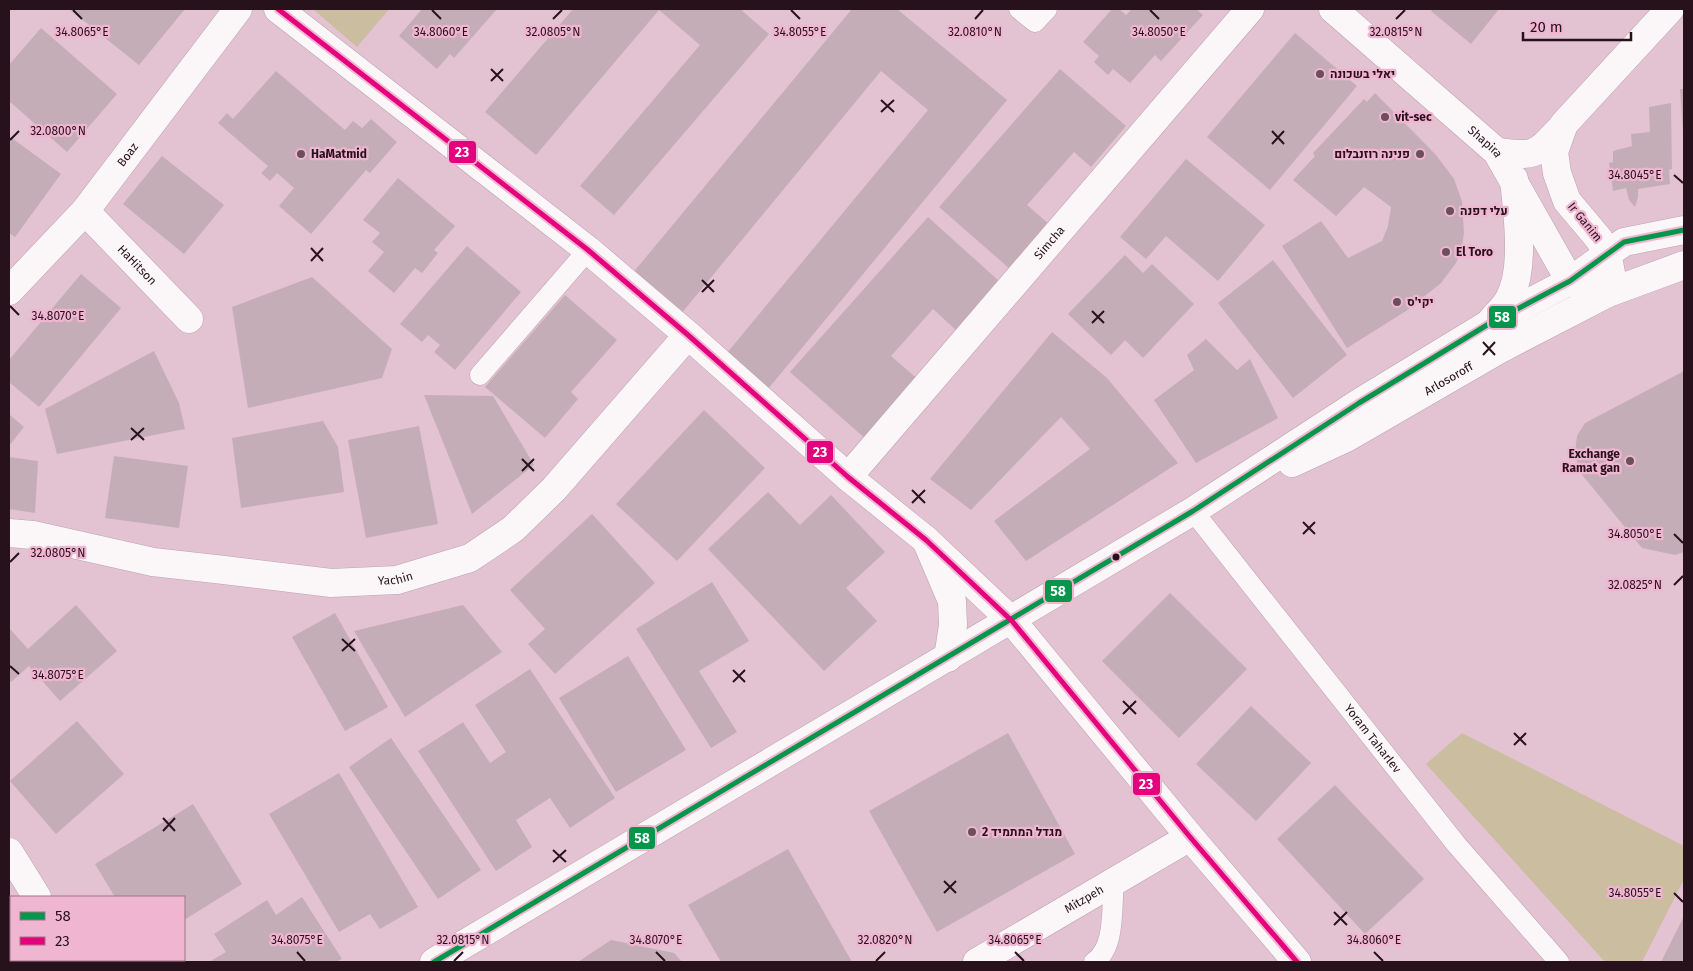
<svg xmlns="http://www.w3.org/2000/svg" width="1693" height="971" viewBox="0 0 1693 971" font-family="'Fira Sans',Heebo,sans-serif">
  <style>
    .green { fill: #cbbd9f }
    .building { fill: #c5adb8 }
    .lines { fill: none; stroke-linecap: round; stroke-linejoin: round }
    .service-casing { stroke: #bca3ae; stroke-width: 21 }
    .minor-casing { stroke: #bca3ae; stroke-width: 29 }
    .tertiary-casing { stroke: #bca3ae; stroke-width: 29 }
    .service { stroke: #fbf6f8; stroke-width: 20 }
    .minor { stroke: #fbf6f8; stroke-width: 28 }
    .tertiary { stroke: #fbf6f8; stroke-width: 28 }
    .bus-1-casing { stroke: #f0b5d0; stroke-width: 9 }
    .bus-2-casing { stroke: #f0b5d0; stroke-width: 9 }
    .bus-1 { stroke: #04974c; stroke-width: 5 }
    .bus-2 { stroke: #e5007d; stroke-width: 5 }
    .ticks { fill: none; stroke: #27121c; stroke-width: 2 }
    .poi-dot { fill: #69505b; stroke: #f0b5d0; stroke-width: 2 }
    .bus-dot { fill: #27121c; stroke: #f0b5d0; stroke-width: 2 }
    .labels { text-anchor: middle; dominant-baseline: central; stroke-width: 4.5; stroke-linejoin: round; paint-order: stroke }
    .poi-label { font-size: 12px; font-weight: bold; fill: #27121c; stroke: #f0b5d0; text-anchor: start }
    .street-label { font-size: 12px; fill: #27121c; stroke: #f0b5d0 }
    .ticks-label { font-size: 12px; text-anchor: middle; fill: #27121c; stroke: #f0b5d0; stroke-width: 4.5; stroke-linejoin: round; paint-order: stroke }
    .line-badge { stroke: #f0b5d0; stroke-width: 2 }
    .badge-label { font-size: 14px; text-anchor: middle; font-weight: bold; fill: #fff }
  </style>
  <rect width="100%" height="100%" fill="#e3c2d1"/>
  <!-- green -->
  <g class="green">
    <polygon points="313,9 389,9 357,47"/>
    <polygon points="1462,733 1684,846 1684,879 1642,962 1605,962 1426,764"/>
  </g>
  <!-- building -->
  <g class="building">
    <polygon points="69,9 185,9 139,65"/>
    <polygon points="422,9 497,9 454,58 450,54 437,69 399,36"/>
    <polygon points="573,9 740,9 769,34 614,215 580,186 700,45 659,10 536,155 485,112"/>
    <polygon points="852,9 897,9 1007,100 759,400 717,365 928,110 881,71 671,326 622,286"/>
    <polygon points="1112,9 1119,9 1126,15 1132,9 1196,9 1203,15 1161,61 1155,55 1130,83 1113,69 1108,75 1094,62 1099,56 1083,42"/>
    <polygon points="1433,9 1499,9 1471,44 1431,11"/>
    <polygon points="41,28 117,94 67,152 9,101 9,65"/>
    <polygon points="1295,33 1357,86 1270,190 1207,137"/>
    <polygon points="1060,69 1126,126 1091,167 1074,152 1027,205 1049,224 1010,269 939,207"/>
    <polygon points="276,71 345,130 353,121 362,128 371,119 397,142 370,173 366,170 311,234 279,206 294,188 277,173 270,181 261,173 268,166 218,123 227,113 233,119"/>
    <polygon points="1680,89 1684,89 1684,131 1683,131"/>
    <polygon points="1375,93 1436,155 1454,179 1462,201 1464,233 1461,251 1456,263 1441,283 1406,311 1347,348 1282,246 1321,221 1348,258 1382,241 1388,226 1391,207 1364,187 1336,216 1293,180 1315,156 1313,153 1364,99 1367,102"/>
    <polygon points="1671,103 1672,169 1669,170 1670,184 1638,189 1638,197 1635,207 1629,200 1626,188 1613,191 1609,163 1613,162 1613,151 1632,146 1631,134 1650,132 1649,107"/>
    <polygon points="9,136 61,174 15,237 9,233"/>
    <polygon points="162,156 224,205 184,254 123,204"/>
    <polygon points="1186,159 1265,225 1218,281 1166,236 1146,259 1120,237"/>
    <polygon points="398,178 455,226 434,250 438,253 422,273 415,268 394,293 368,271 384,252 372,242 380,233 363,220"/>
    <polygon points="928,217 1000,282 957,331 933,309 891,356 921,382 868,441 790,372"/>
    <polygon points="467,246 521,292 455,370 434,352 440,345 428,335 422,342 400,324"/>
    <polygon points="1125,255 1143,273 1152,264 1194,304 1143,358 1125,340 1111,355 1068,314"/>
    <polygon points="1273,260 1347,355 1293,398 1218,303"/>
    <polygon points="81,274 121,308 39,407 9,382 9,360"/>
    <polygon points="312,277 392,349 382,378 248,408 232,307"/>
    <polygon points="565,295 617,340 571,392 578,399 545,438 485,387"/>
    <polygon points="1052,332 1107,378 1178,463 1026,561 994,521 1090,449 1061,417 971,510 930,479"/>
    <polygon points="1206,339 1237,370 1250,359 1278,418 1196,463 1154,400 1194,370 1187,355"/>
    <polygon points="154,351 179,403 185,429 57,454 45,409"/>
    <polygon points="1684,371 1684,552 1675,555 1642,548 1579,471 1575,452 1577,436 1585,423"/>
    <polygon points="424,395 493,396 534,465 472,514"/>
    <polygon points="704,410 765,468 677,561 616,504"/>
    <polygon points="9,414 24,427 9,446"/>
    <polygon points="323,421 338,447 344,492 241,508 232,438"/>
    <polygon points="419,426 438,524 366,538 348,440"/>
    <polygon points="114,456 188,466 179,528 105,518"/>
    <polygon points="9,457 38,461 35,513 9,509"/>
    <polygon points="768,492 800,525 831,495 885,552 846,588 877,621 824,671 708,549"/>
    <polygon points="592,514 655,583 555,674 528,644 545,629 510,590"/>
    <polygon points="712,582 749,641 699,671 737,732 711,748 636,629"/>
    <polygon points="1170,593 1247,669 1179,738 1102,661"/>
    <polygon points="76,605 117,651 60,701 29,666 11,682 9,680 9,628 28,649"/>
    <polygon points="463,605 502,652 405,717 354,631"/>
    <polygon points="335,613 388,707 345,731 292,637"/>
    <polygon points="628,656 686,750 616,792 559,698"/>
    <polygon points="530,669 615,798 570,828 550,798 516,820 532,847 496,871 418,751 463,722 490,763 506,752 475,705"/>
    <polygon points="1251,706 1311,763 1256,821 1196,764"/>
    <polygon points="77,721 124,774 56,834 10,781"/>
    <polygon points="1008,733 1075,854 937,932 869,811"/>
    <polygon points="391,738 481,870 438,899 349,767"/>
    <polygon points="339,773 418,907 380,929 370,914 339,932 269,814"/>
    <polygon points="1335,785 1424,879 1365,934 1277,839"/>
    <polygon points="193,804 242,884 184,920 184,897 115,897 95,864"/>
    <polygon points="788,849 852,962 721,962 688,905"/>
    <polygon points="302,897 342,959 336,962 209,962 226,952 214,934 267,900 276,915"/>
    <polygon points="1684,916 1684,962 1661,962"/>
    <polygon points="611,940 674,953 682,962 578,962"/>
    <polygon points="11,960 40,960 42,962 9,962"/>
  </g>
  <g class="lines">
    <!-- service casing -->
    <g class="service-casing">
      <g id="service">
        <polyline points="1019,9 1035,22 1047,9"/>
        <polyline points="480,375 588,250"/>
        <path id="s1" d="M 1193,511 L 1456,844 L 1559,962"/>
        <path d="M 1094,962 C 1116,947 1111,908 1114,884"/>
      </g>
    </g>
    <!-- minor casing -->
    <g class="minor-casing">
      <g id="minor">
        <polyline points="278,9 588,250 688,335 848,477 926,540 1012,621 1190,837 1297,962"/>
        <path id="s2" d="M 1333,9 L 1497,152 L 1570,281 L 1586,289 L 1608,293 L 1611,273 L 1607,252 L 1599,239 L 1567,201 L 1557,173 L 1554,152 L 1564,124 L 1670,9"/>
        <path d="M 1497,152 C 1536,157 1536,155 1562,127"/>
        <path id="s3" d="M 85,211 L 189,319"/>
        <path id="s4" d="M 9,291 L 85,211 L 238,9"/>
        <path id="s5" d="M 848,477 L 1250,9"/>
        <path id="s6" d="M 9,533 L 33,535 L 153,562 L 224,570 L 331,583 L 397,580 L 470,558 L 513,529 L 554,489 L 688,335"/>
        <polyline points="9,852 37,897"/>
        <polyline points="77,960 78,962"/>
        <path id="s7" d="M 977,962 L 1190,837"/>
      </g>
    </g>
    <!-- tertiary casing -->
    <g class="tertiary-casing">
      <g id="tertiary">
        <path d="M 1492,320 C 1497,314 1505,307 1509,299 C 1526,268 1517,213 1514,179"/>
        <path id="s8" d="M 1292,463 L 1348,437 L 1502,348 L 1608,293 L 1684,265"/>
        <polyline points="926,540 952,601 953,625 948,658"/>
        <polyline points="434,962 1193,511 1359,403 1487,325 1570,281 1624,242 1684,230"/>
      </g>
    </g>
    <!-- service -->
    <use href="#service" class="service"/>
    <!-- minor -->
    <use href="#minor" class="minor"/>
    <!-- tertiary -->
    <use href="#tertiary" class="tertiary"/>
    <!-- bus-1 casing -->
    <g class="bus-1-casing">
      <polyline id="bus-1" points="434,962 1193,511 1359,403 1487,325 1570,281 1624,242 1684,230"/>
    </g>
    <!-- bus-2 casing -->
    <g class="bus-2-casing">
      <polyline id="bus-2" points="278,9 588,250 688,335 848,477 926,540 1012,621 1190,837 1297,962"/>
    </g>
    <!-- bus-1 -->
    <use href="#bus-1" class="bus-1"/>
    <!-- bus-2 -->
    <use href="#bus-2" class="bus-2"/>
  </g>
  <!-- ticks -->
  <path class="ticks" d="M 73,10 L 82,19M 432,10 L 441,19M 791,10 L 800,19M 1150,10 L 1159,19M 553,19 L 562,10M 975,19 L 983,10M 1396,19 L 1405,10M 491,69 L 503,81M 491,81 L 503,69M 881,100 L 894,112M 881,112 L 894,100M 1272,131 L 1284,144M 10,140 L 19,131M 1272,144 L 1284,131M 1674,175 L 1683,183M 311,248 L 323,261M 311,261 L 323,248M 702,280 L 714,292M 702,292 L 714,280M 10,306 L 19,315M 1092,311 L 1104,323M 1092,323 L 1104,311M 1483,342 L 1495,355M 1483,355 L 1495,342M 131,428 L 144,440M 131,440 L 144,428M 522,459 L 534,471M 522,471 L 534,459M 912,490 L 925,503M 912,503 L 925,490M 1303,522 L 1315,534M 1303,534 L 1315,522M 1674,534 L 1683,543M 10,562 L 19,553M 1674,585 L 1683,576M 342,639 L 355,651M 342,651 L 355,639M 10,666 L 19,674M 733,670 L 745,682M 733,682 L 745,670M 1123,701 L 1136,714M 1123,714 L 1136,701M 1514,733 L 1526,745M 1514,745 L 1526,733M 163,818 L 175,831M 163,831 L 175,818M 553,850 L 566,862M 553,862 L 566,850M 944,881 L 956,893M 944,893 L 956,881M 1674,893 L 1683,902M 1334,912 L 1347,925M 1334,925 L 1347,912M 297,952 L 305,961M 656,952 L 665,961M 1015,952 L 1024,961M 1374,952 L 1383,961M 454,961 L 463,952M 876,961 L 885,952"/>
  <!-- markers -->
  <g class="poi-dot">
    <circle cx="1320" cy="74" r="5"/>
    <circle cx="1385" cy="117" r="5"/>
    <circle cx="301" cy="154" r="5"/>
    <circle cx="1420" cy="154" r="5"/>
    <circle cx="1450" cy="211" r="5"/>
    <circle cx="1446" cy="252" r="5"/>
    <circle cx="1397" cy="302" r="5"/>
    <circle cx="1630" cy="461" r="5"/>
    <circle cx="972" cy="832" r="5"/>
  </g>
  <circle class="bus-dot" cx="1116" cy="557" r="4.5"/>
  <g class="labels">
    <!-- poi labels -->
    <g class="poi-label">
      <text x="1330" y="74">יאלי בשכונה</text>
      <text x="1395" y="117">vit-sec</text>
      <text x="311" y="154">HaMatmid</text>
      <text x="1410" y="154" text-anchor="end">פנינה רוזנבלום</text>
      <text x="1460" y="211">עלי דפנה</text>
      <text x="1456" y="252">El Toro</text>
      <text x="1407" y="302">יקי'ס</text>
      <text x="1620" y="454" text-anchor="end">Exchange<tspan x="1620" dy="14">Ramat gan</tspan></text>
      <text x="982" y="832">מגדל המתמיד 2</text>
    </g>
    <!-- street labels -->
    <g class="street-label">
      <text stroke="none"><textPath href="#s2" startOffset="202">Shapira</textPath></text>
      <text stroke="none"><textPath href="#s4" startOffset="181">Boaz</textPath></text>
      <text transform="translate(1585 222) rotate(51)">Ir Ganim</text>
      <text stroke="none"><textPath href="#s5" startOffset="309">Simcha</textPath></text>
      <text stroke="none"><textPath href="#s3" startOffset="75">HaHitson</textPath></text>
      <text stroke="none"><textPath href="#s8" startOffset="178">Arlosoroff</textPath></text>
      <text stroke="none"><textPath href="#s6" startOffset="391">Yachin</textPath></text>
      <text stroke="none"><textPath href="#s1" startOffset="290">Yoram Taharlev</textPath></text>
      <text stroke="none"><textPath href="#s7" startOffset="124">Mitzpeh</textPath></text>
    </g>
  </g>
  <g class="ticks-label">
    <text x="82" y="36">34.8065°E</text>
    <text x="441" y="36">34.8060°E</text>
    <text x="553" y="36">32.0805°N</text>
    <text x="800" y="36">34.8055°E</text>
    <text x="975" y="36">32.0810°N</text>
    <text x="1159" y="36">34.8050°E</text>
    <text x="1396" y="36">32.0815°N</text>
    <text x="58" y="135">32.0800°N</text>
    <text x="1635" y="179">34.8045°E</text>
    <text x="58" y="320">34.8070°E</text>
    <text x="1635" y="538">34.8050°E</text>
    <text x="58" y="557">32.0805°N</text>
    <text x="1635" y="589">32.0825°N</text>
    <text x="58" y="679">34.8075°E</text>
    <text x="1635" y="897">34.8055°E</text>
    <text x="463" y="944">32.0815°N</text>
    <text x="885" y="944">32.0820°N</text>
    <text x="297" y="944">34.8075°E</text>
    <text x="656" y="944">34.8070°E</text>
    <text x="1015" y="944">34.8065°E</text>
    <text x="1374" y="944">34.8060°E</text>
  </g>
  <g class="line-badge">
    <rect x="448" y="140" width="29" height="24" rx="5" fill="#e5007d"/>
    <rect x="1488" y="305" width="29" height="24" rx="5" fill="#04974c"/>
    <rect x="806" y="440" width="28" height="24" rx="5" fill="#e5007d"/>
    <rect x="1044" y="579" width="29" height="24" rx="5" fill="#04974c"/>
    <rect x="1132" y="772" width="29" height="24" rx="5" fill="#e5007d"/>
    <rect x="628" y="826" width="28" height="24" rx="5" fill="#04974c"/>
  </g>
  <g class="badge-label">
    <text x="462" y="157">23</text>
    <text x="1502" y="322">58</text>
    <text x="820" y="457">23</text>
    <text x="1058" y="596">58</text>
    <text x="1146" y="789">23</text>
    <text x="642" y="843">58</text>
  </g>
  <!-- border -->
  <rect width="1693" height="971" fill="none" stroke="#27121c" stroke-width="20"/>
  <!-- legend -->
  <rect x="10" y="896" width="175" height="65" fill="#f0b5d0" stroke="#a07488"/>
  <rect x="20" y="912" width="25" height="8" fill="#04974c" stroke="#a07488"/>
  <text x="55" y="921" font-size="15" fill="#27121c">58</text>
  <rect x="20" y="937" width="25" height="8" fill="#e5007d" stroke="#a07488"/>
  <text x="55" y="946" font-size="15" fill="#27121c">23</text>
  <!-- scale -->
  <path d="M1523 32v8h108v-8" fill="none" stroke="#27121c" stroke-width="2.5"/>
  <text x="1530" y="32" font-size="15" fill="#27121c" stroke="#f0b5d0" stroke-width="4" paint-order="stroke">20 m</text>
</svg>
